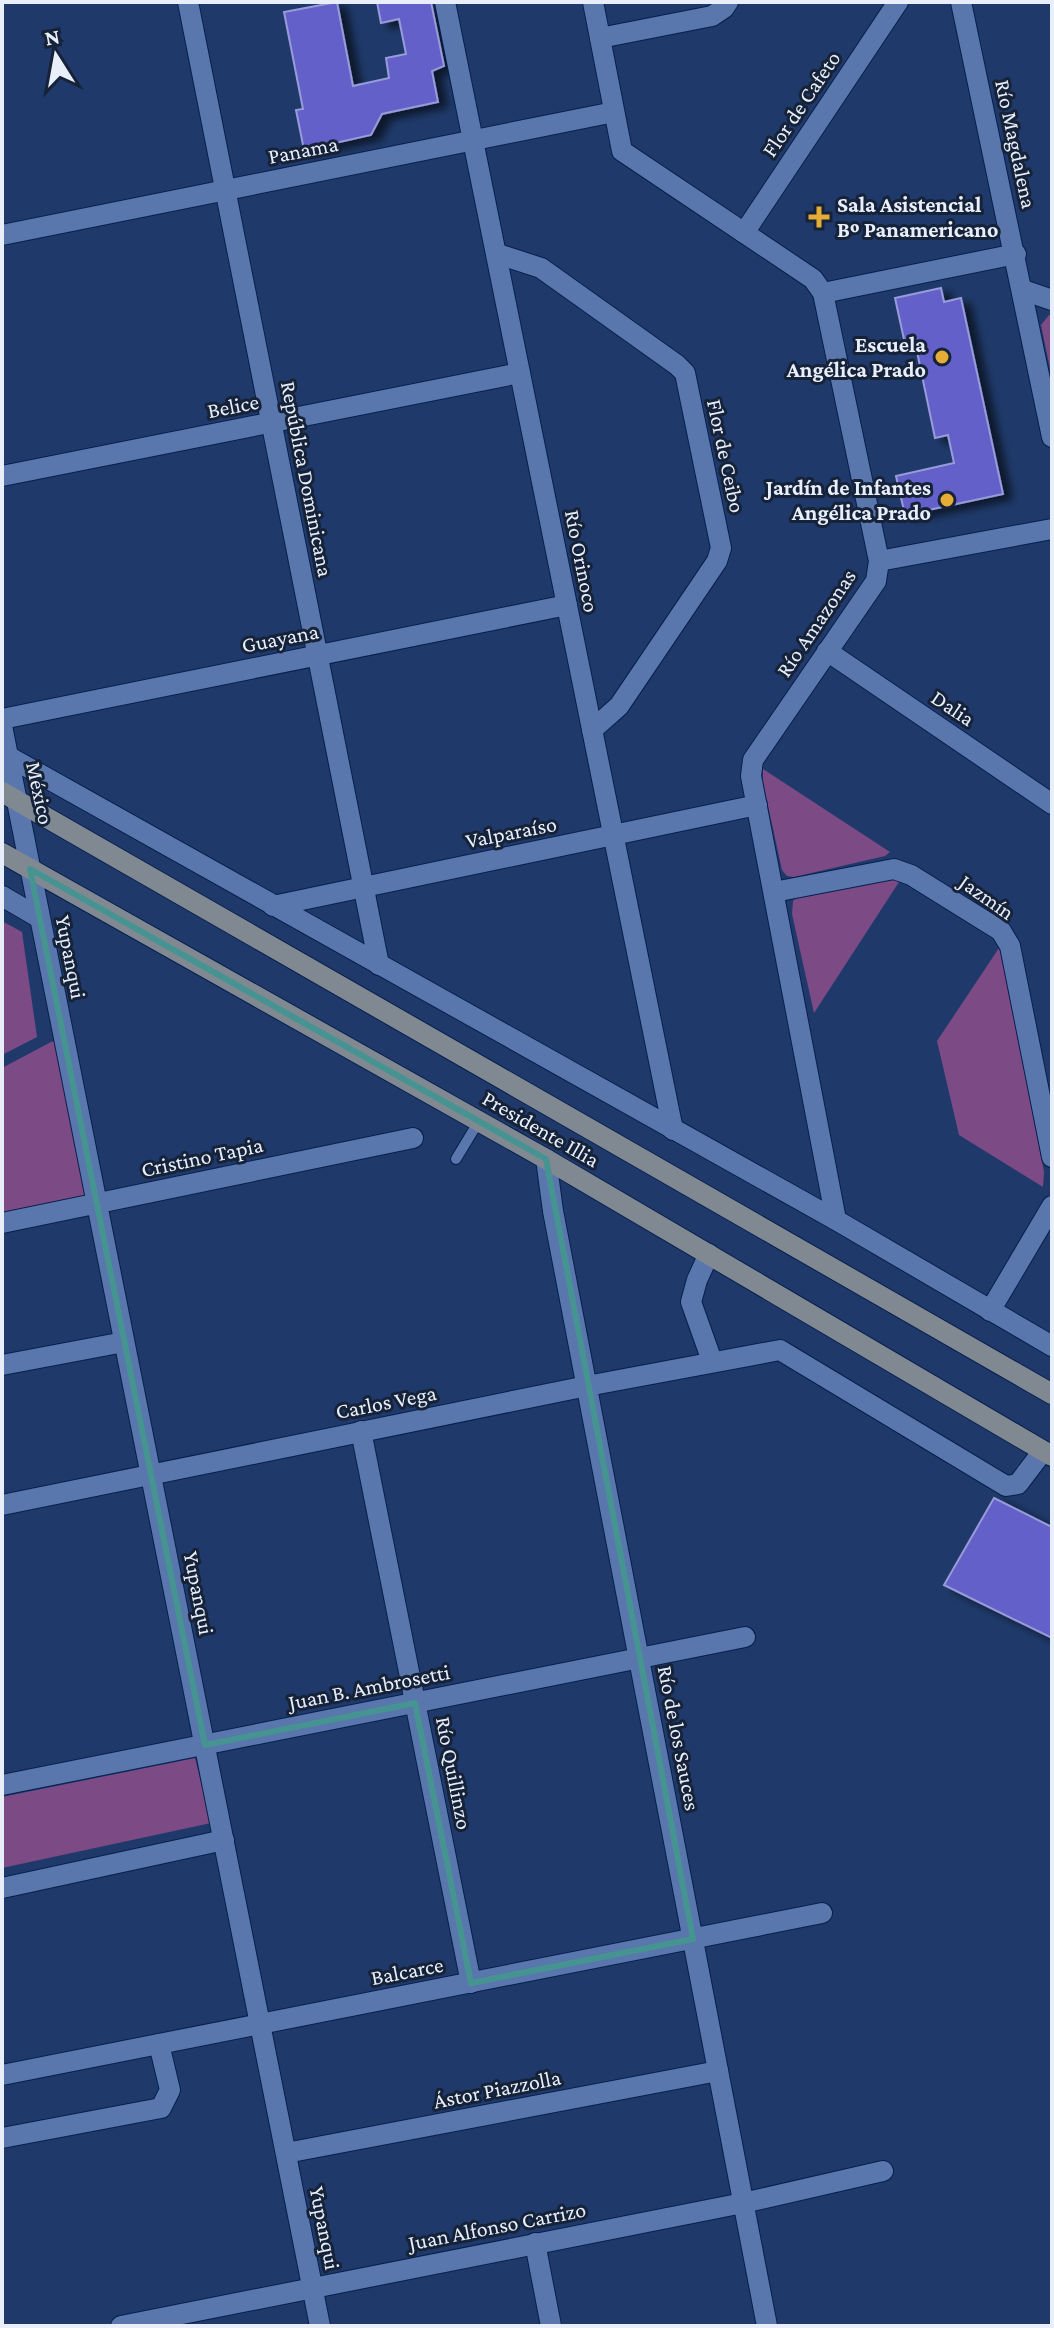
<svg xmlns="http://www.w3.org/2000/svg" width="1054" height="2328" viewBox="0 0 1054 2328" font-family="'Crimson Pro',serif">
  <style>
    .green { fill: #7c4b85 }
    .building { fill: #6360ca; stroke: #989bd9; stroke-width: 2; filter: url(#shadow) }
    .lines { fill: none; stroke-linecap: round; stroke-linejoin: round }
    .lane-casing { stroke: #071f4d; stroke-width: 12 }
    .street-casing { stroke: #071f4d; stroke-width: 22 }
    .secondary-casing { stroke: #071f4d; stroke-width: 22 }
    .lane { stroke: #5977ac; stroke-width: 10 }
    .street { stroke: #5977ac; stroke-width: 20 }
    .secondary { stroke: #808892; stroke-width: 20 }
    .marked { fill: none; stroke: #459491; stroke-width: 6; stroke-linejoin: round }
    .poi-dot { fill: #e6ad36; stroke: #162238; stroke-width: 3 }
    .labels { text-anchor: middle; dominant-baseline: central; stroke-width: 6; stroke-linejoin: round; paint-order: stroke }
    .street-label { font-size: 22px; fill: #e8effb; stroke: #162238 }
    .poi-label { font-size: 22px; font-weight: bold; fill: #e8effb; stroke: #162238; text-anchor: end }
  </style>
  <defs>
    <filter id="shadow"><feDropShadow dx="9" dy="5" stdDeviation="4" flood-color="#0009"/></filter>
  </defs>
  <rect width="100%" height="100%" fill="#1f3a6a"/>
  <!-- green -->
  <g class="green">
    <polygon points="1049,315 1052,316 1052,378 1041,325"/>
    <polygon points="763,769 890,852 885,856 794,877 787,876 782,870 763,783"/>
    <polygon points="886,876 899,882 814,1013 792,914 793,901 799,895"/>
    <polygon points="2,921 22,932 37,1037 2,1055"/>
    <polygon points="999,948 1005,968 1044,1172 1043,1187 959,1135 937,1041"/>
    <polygon points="60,1040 90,1199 2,1215 2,1068 51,1042"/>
    <polygon points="195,1758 211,1823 2,1868 2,1797"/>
  </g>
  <!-- building -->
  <g class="building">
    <polygon points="337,2 353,86 389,78 386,58 406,54 399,19 381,23 377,2 431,2 444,66 432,71 438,102 382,114 371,135 304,150 296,110 303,109 284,12"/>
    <polygon points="941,288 944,302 961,298 1003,494 905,515 896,476 954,463 948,435 935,438 915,342 905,344 895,298"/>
    <polygon points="994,1498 1052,1527 1052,1638 944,1585"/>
  </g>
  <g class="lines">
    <!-- lane casing -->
    <g class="lane-casing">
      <polyline id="lane" points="456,1159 479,1121"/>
    </g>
    <!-- street casing -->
    <g class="street-casing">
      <g id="street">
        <polyline points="188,2 379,965"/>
        <polyline points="445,2 673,1130"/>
        <polyline points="593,2 622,151 813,279 823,293 879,561 876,581 753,760 751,776 836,1220"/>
        <polyline points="961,2 1052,437"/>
        <polyline points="600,38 712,16 724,8 728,2"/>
        <polyline points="744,233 898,2"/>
        <polyline points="2,235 614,112"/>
        <polyline points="498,254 541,268 677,365 685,373 721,548 717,561 619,706 592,730"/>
        <polyline points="1023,290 1052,300"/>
        <polyline points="823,293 1016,254"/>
        <polyline points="2,476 520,373"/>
        <polyline points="879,561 1052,529"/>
        <polyline points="827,651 1052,804"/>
        <polyline points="2,719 567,605"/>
        <polyline points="2,726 320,2326"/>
        <polyline points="4,754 836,1220 1052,1346"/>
        <polyline points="774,892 894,869 911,875 1001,931 1010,946 1052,1157"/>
        <polyline points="2,896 38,917"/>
        <polyline points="273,906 757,805"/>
        <polyline points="546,1159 553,1211 767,2326"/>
        <polyline points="2,1223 413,1138"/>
        <polyline points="709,1254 697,1280 691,1302 712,1361"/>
        <polyline points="990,1311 1052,1206"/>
        <polyline points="2,1365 124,1342"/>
        <polyline points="361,1431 471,1983"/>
        <polyline points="2,1505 587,1386 780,1350 1006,1486 1018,1484 1043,1451"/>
        <polyline points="2,1785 745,1637"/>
        <polyline points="2,1888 224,1840"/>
        <polyline points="2,2075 822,1913"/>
        <polyline points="2,2138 161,2108 170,2090 159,2044"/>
        <polyline points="286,2153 718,2071"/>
        <polyline points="535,2243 551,2326"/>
        <polyline points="121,2326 743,2203 883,2171"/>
      </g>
    </g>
    <!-- secondary casing -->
    <g class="secondary-casing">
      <g id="secondary">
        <polyline points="2,792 1052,1394"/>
        <polyline points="2,853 546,1159 1052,1456"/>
      </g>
    </g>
    <!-- lane -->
    <use href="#lane" class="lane"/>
    <!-- street -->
    <use href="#street" class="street"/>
    <!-- secondary -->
    <use href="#secondary" class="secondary"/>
  </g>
  <!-- marked area -->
  <path class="marked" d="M 30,869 L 546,1159 L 693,1939 L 471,1983 L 415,1703 L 205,1745 Z"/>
  <!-- markers -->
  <g class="poi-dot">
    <path d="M815 205h8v8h8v8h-8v8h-8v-8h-8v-8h8z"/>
    <circle cx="942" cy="357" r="8"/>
    <circle cx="947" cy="500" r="8"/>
  </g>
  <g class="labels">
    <!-- street labels -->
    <g class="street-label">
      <text transform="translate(801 104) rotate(-56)">Flor de Cafeto</text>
      <text transform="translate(1016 144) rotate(78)">Río Magdalena</text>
      <text transform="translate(303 150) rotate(-11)">Panama</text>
      <text transform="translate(233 406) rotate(-11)">Belice</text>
      <text transform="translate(726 456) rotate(78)">Flor de Ceibo</text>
      <text transform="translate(307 479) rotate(79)">República Dominicana</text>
      <text transform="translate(582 561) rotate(79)">Río Orinoco</text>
      <text transform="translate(816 623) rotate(-56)">Río Amazonas</text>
      <text transform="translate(280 638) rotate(-11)">Guayana</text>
      <text transform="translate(953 708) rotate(34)">Dalia</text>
      <text transform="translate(40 793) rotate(78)">México</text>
      <text transform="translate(511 832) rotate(-11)">Valparaíso</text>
      <text transform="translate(987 897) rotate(35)">Jazmín</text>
      <text transform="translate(71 957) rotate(79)">Yupanqui</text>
      <text transform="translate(541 1129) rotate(30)">Presidente Illia</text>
      <text transform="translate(202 1157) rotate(-12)">Cristino Tapia</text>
      <text transform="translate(386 1402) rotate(-11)">Carlos Vega</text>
      <text transform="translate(199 1593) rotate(79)">Yupanqui</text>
      <text transform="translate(369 1687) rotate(-11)">Juan B. Ambrosetti</text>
      <text transform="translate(679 1738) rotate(79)">Río de los Sauces</text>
      <text transform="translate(454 1773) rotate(79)">Río Quillinzo</text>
      <text transform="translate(407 1971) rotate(-11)">Balcarce</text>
      <text transform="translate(497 2089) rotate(-11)">Ástor Piazzolla</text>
      <text transform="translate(497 2226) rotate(-11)">Juan Alfonso Carrizo</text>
      <text transform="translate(325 2228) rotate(79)">Yupanqui</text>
    </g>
    <!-- poi labels -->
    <g class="poi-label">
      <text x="837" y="204" text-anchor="start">Sala Asistencial<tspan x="837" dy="25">Bº Panamericano</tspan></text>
      <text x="926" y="344">Escuela<tspan x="926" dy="25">Angélica Prado</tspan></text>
      <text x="931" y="487">Jardín de Infantes<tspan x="931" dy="25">Angélica Prado</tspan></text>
    </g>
  </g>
  <!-- border -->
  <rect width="1054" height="2328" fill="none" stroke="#e8effb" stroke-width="8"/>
  <!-- north arrow -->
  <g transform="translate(56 56) rotate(349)" stroke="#162238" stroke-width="6" paint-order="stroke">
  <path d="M0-6L14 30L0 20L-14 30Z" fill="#e8effb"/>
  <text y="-12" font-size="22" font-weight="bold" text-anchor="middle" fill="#e8effb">N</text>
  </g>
</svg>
